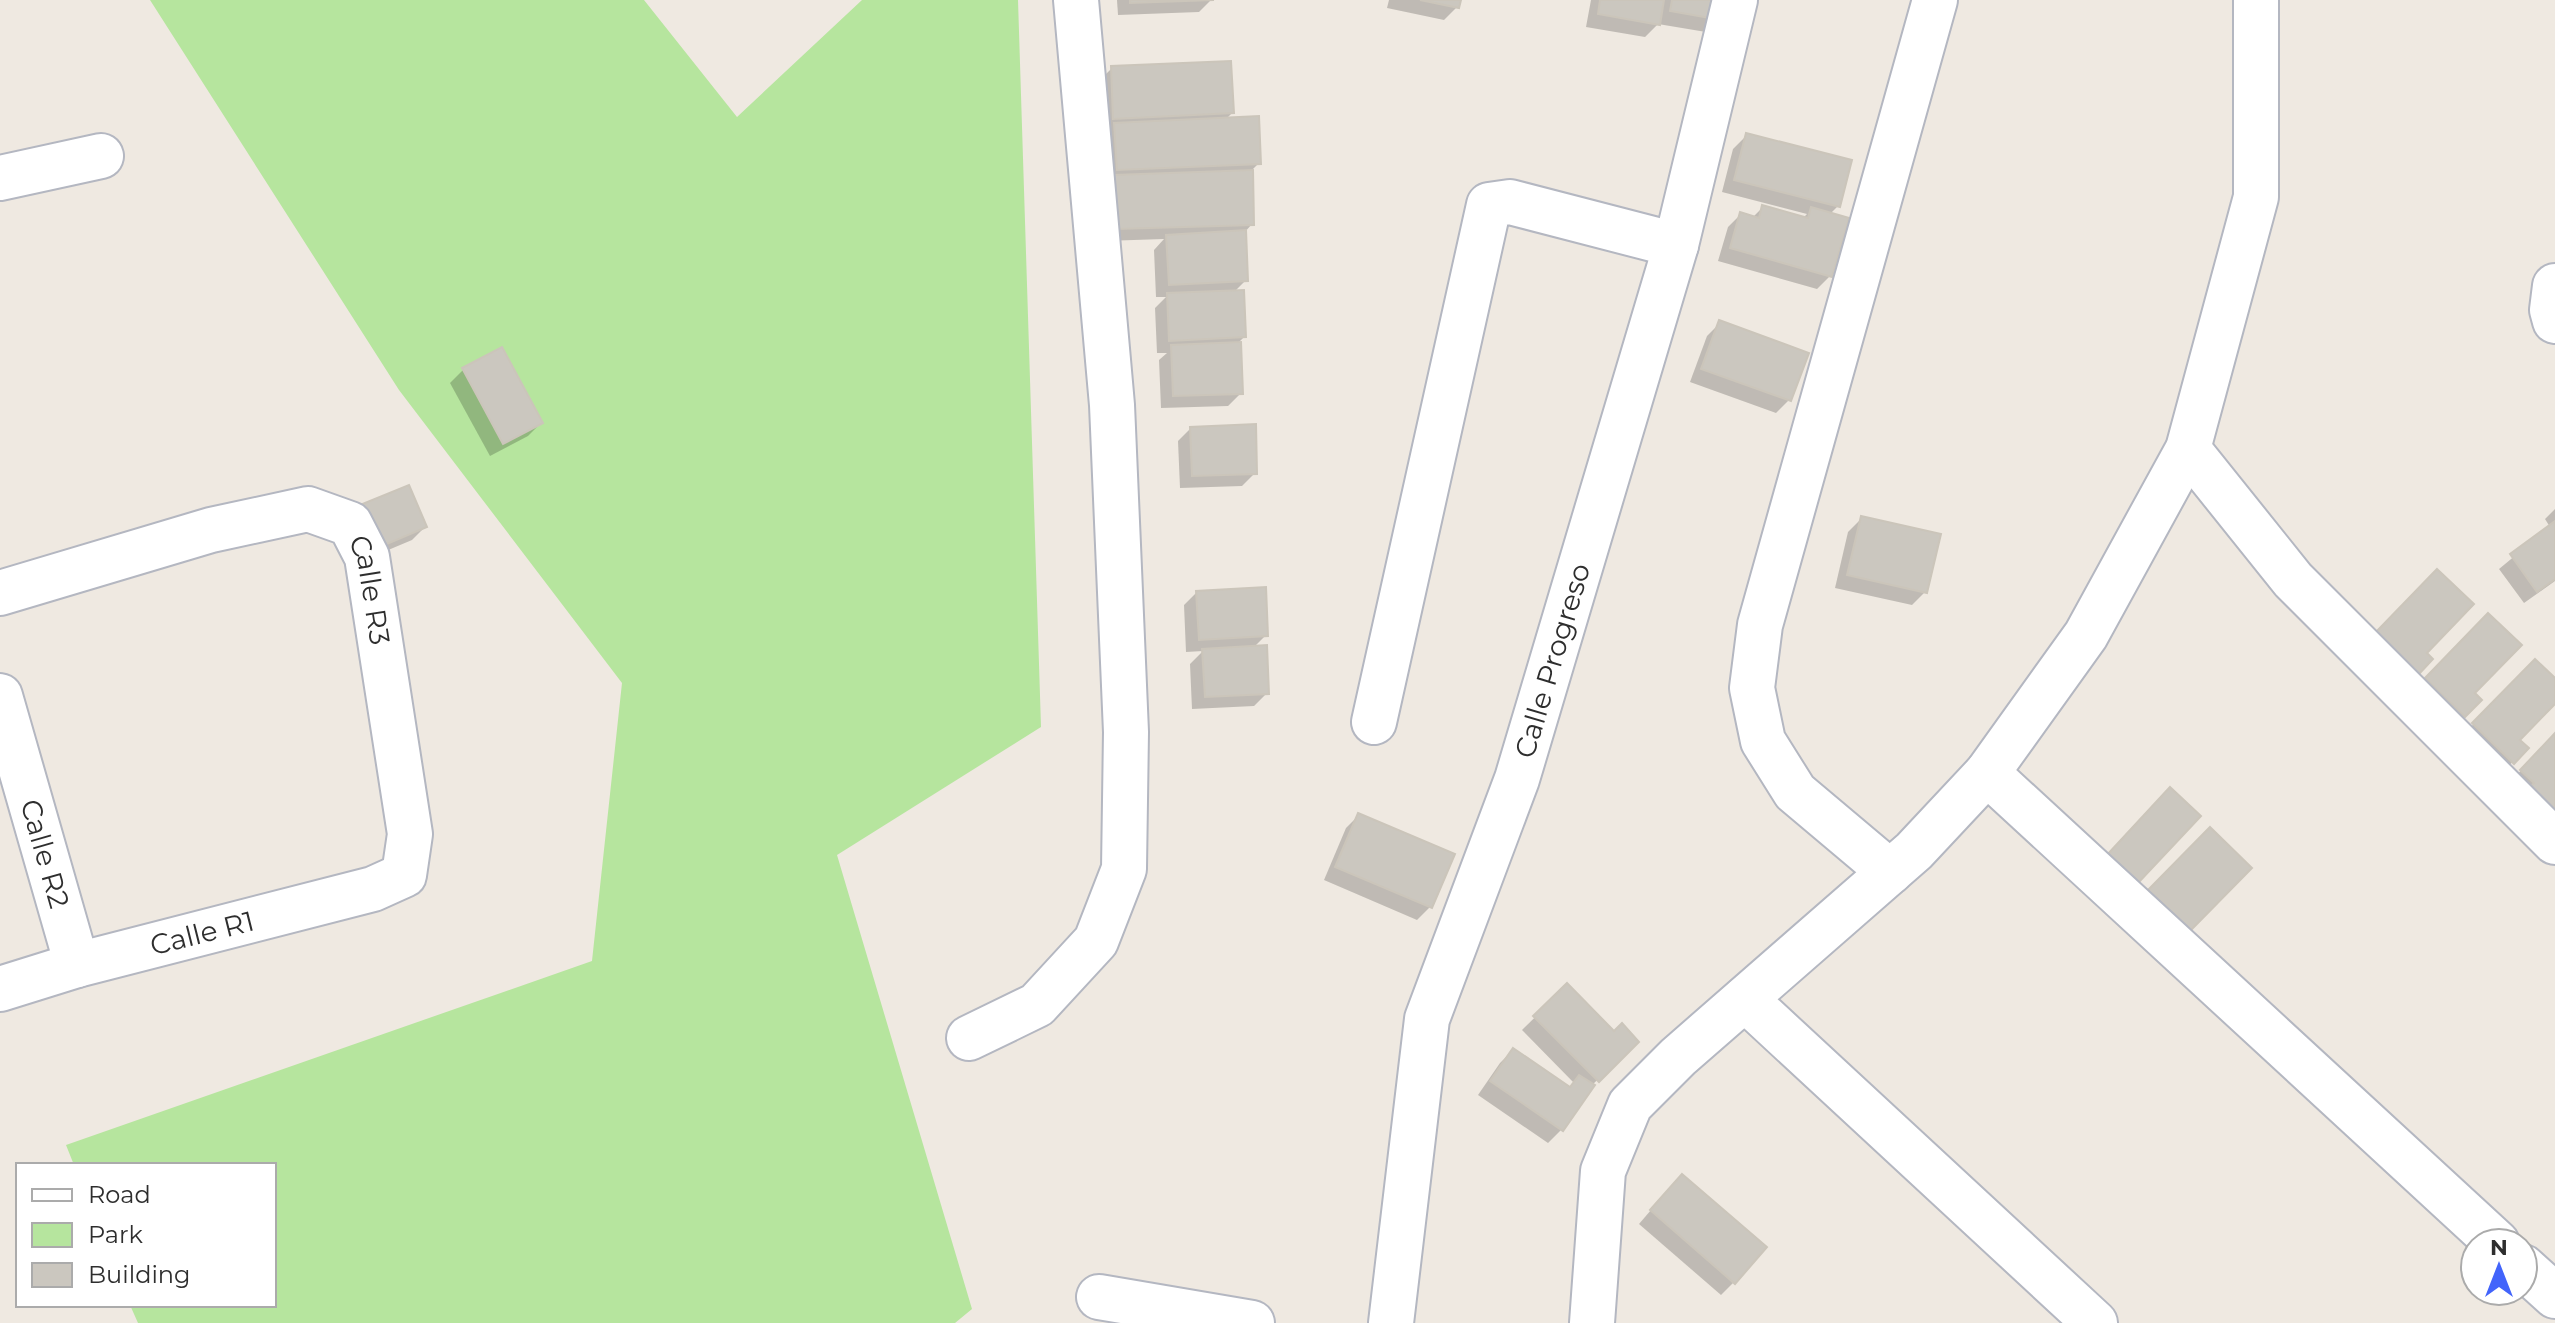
<svg xmlns="http://www.w3.org/2000/svg" width="2555" height="1323" viewBox="0 0 2555 1323" font-family="Montserrat,sans-serif">
  <style>
    .green { fill: #b6e59e }
    .shadow { fill: #0003 }
    .building { fill: #cbc7bf; stroke: #cbc5ba; stroke-width: 2 }
    .lines { fill: none; stroke-linecap: round; stroke-linejoin: round }
    .minor-casing { stroke: #b4b7c1; stroke-width: 48 }
    .minor { stroke: #fff; stroke-width: 44 }
    .labels { text-anchor: middle; dominant-baseline: central; stroke-width: 6; stroke-linejoin: round; paint-order: stroke }
    .street-label { font-size: 28px; fill: #2e2e2e; stroke: #fff }
  </style>
  <rect width="100%" height="100%" fill="#efe9e1"/>
  <!-- green -->
  <polygon class="green" points="150,0 644,0 737,117 862,0 1018,0 1041,727 837,855 972,1309 955,1323 138,1323 130,1305 274,1305 274,1165 74,1165 66,1145 592,961 622,683 399,390"/>
  <!-- shadow -->
  <g class="shadow">
    <polygon points="1117,0 1211,0 1199,12 1118,15"/>
    <polygon points="1389,0 1459,0 1457,7 1444,20 1387,8"/>
    <polygon points="1591,0 1728,0 1712,33 1658,24 1645,37 1586,27"/>
    <polygon points="1112,68 1232,113 1225,120 1259,163 1251,171 1252,224 1244,233 1246,280 1234,292 1244,337 1239,342 1241,393 1228,406 1161,408 1159,360 1167,353 1157,353 1155,308 1166,297 1156,297 1154,250 1164,239 1104,241 1099,81"/>
    <polygon points="1746,136 1838,206 1830,214 1830,276 1817,289 1718,261 1728,227 1741,214 1752,218 1762,208 1802,219 1807,214 1722,192 1733,149"/>
    <polygon points="1720,323 1789,400 1776,413 1690,382 1707,336"/>
    <polygon points="463,370 541,423 528,436 490,456 450,383"/>
    <polygon points="1191,428 1255,473 1242,486 1180,488 1178,441"/>
    <polygon points="408,488 425,527 412,540 355,564"/>
    <polygon points="2555,509 2555,581 2524,603 2499,569 2550,527 2545,519"/>
    <polygon points="1861,519 1925,592 1912,605 1835,588 1848,532"/>
    <polygon points="1197,592 1266,635 1253,648 1267,693 1254,706 1192,709 1190,664 1203,651 1186,652 1184,605"/>
    <polygon points="2488,615 2472,693 2480,700 2451,729 2413,692"/>
    <polygon points="2535,662 2555,681 2555,701 2517,740 2526,748 2500,775 2461,737"/>
    <polygon points="2555,735 2555,817 2508,784"/>
    <polygon points="1359,815 1430,907 1417,920 1324,880 1346,828"/>
    <polygon points="1567,986 1614,1034 1637,1042 1591,1086 1561,1130 1548,1143 1478,1095 1500,1063 1513,1050 1568,1088 1574,1083 1522,1030"/>
    <polygon points="1669,1189 1734,1282 1721,1295 1639,1224"/>
  </g>
  <!-- building -->
  <g class="building">
    <polygon points="1130,0 1214,0 1130,3"/>
    <polygon points="1420,0 1461,0 1459,8"/>
    <polygon points="1600,0 1664,0 1660,25 1598,14"/>
    <polygon points="1672,0 1730,0 1727,21 1670,11"/>
    <polygon points="1231,61 1234,113 1113,119 1111,66"/>
    <polygon points="1259,116 1261,164 1117,170 1114,123"/>
    <polygon points="1746,133 1852,160 1840,207 1734,180"/>
    <polygon points="1253,170 1254,225 1116,229 1114,175"/>
    <polygon points="1762,205 1808,218 1811,207 1849,218 1832,277 1730,248 1740,212 1759,218"/>
    <polygon points="1246,230 1248,281 1169,285 1166,235"/>
    <polygon points="1244,290 1246,337 1169,341 1167,293"/>
    <polygon points="1719,320 1809,353 1791,401 1701,369"/>
    <polygon points="1241,342 1243,394 1173,396 1171,345"/>
    <polygon points="502,347 543,423 503,444 462,368"/>
    <polygon points="1256,424 1257,474 1192,476 1190,427"/>
    <polygon points="409,485 427,527 368,552 350,509"/>
    <polygon points="1861,516 1941,534 1927,593 1847,575"/>
    <polygon points="2555,521 2555,579 2537,592 2510,554"/>
    <polygon points="2437,569 2474,604 2427,653 2433,659 2418,675 2375,633"/>
    <polygon points="1266,587 1268,636 1199,640 1196,591"/>
    <polygon points="2488,613 2522,645 2475,693 2482,700 2465,717 2425,678"/>
    <polygon points="1267,645 1269,694 1205,697 1202,649"/>
    <polygon points="2535,659 2555,678 2555,704 2520,740 2529,748 2514,764 2472,723"/>
    <polygon points="2555,733 2555,820 2520,798 2534,783 2520,770"/>
    <polygon points="2170,787 2201,816 2137,884 2106,856"/>
    <polygon points="1358,813 1455,854 1432,908 1335,867"/>
    <polygon points="2210,827 2252,868 2189,932 2147,891"/>
    <polygon points="1567,983 1614,1031 1622,1023 1639,1042 1599,1082 1533,1016"/>
    <polygon points="1513,1048 1570,1087 1579,1075 1595,1085 1563,1131 1490,1081"/>
    <polygon points="1682,1174 1767,1247 1735,1284 1650,1210"/>
  </g>
  <g class="lines">
    <!-- minor casing -->
    <g class="minor-casing">
      <g id="minor">
        <polyline points="0,178 101,156"/>
        <polyline points="2555,286 2552,310 2555,321"/>
        <polyline points="2188,449 2293,580 2555,842"/>
        <path id="s1" d="M 0,593 L 211,530 L 308,509 L 350,524 L 367,557 L 410,834 L 404,875 L 373,889 L 77,965 L 0,989"/>
        <path id="s2" d="M 0,696 L 77,965"/>
        <polyline points="1374,722 1489,205 1510,202 1676,245"/>
        <polyline points="1987,773 2497,1243"/>
        <polyline points="1890,872 1795,792 1763,741 1752,688 1760,625 1935,0"/>
        <polyline points="1745,999 2095,1323"/>
        <polyline points="969,1038 1037,1005 1096,941 1124,869 1126,732 1112,405 1076,0"/>
        <polyline points="2523,1267 2555,1296"/>
        <polyline points="1099,1297 1252,1323"/>
        <path id="s3" d="M 1391,1323 L 1427,1019 L 1517,779 L 1676,245 L 1735,0"/>
        <polyline points="1592,1323 1603,1171 1630,1105 1678,1057 1914,851 1987,773 2086,635 2188,449 2256,197 2256,0"/>
      </g>
    </g>
    <!-- minor -->
    <use href="#minor" class="minor"/>
  </g>
  <g class="labels">
    <!-- street labels -->
    <g class="street-label">
      <text stroke="none"><textPath href="#s1" startOffset="434">Calle R3</textPath></text>
      <text stroke="none"><textPath href="#s3" startOffset="686">Calle Progreso</textPath></text>
      <text stroke="none"><textPath href="#s2" startOffset="164">Calle R2</textPath></text>
      <text transform="translate(202 933) rotate(-14)">Calle R1</text>
    </g>
  </g>
  <!-- legend -->
  <rect x="16" y="1163" width="260" height="144" fill="#ffffff" stroke="#ababab" stroke-width="2"/>
  <rect x="32" y="1189" width="40" height="12" fill="#ffffff" stroke="#ababab" stroke-width="2"/>
  <text x="88" y="1203" font-size="24" fill="#2e2e2e">Road</text>
  <rect x="32" y="1223" width="40" height="24" fill="#b6e59e" stroke="#ababab" stroke-width="2"/>
  <text x="88" y="1243" font-size="24" fill="#2e2e2e">Park</text>
  <rect x="32" y="1263" width="40" height="24" fill="#cbc7bf" stroke="#ababab" stroke-width="2"/>
  <text x="88" y="1283" font-size="24" fill="#2e2e2e">Building</text>
  <!-- north arrow -->
  <g transform="translate(2499 1267)"><circle r="38" fill="#ffffff" stroke="#ababab" stroke-width="2"/>
  <path d="M0-6L14 30L0 20L-14 30Z" fill="#4264fb"/>
  <text y="-12" font-size="22" font-weight="bold" text-anchor="middle" fill="#2e2e2e">N</text>
  </g>
</svg>
